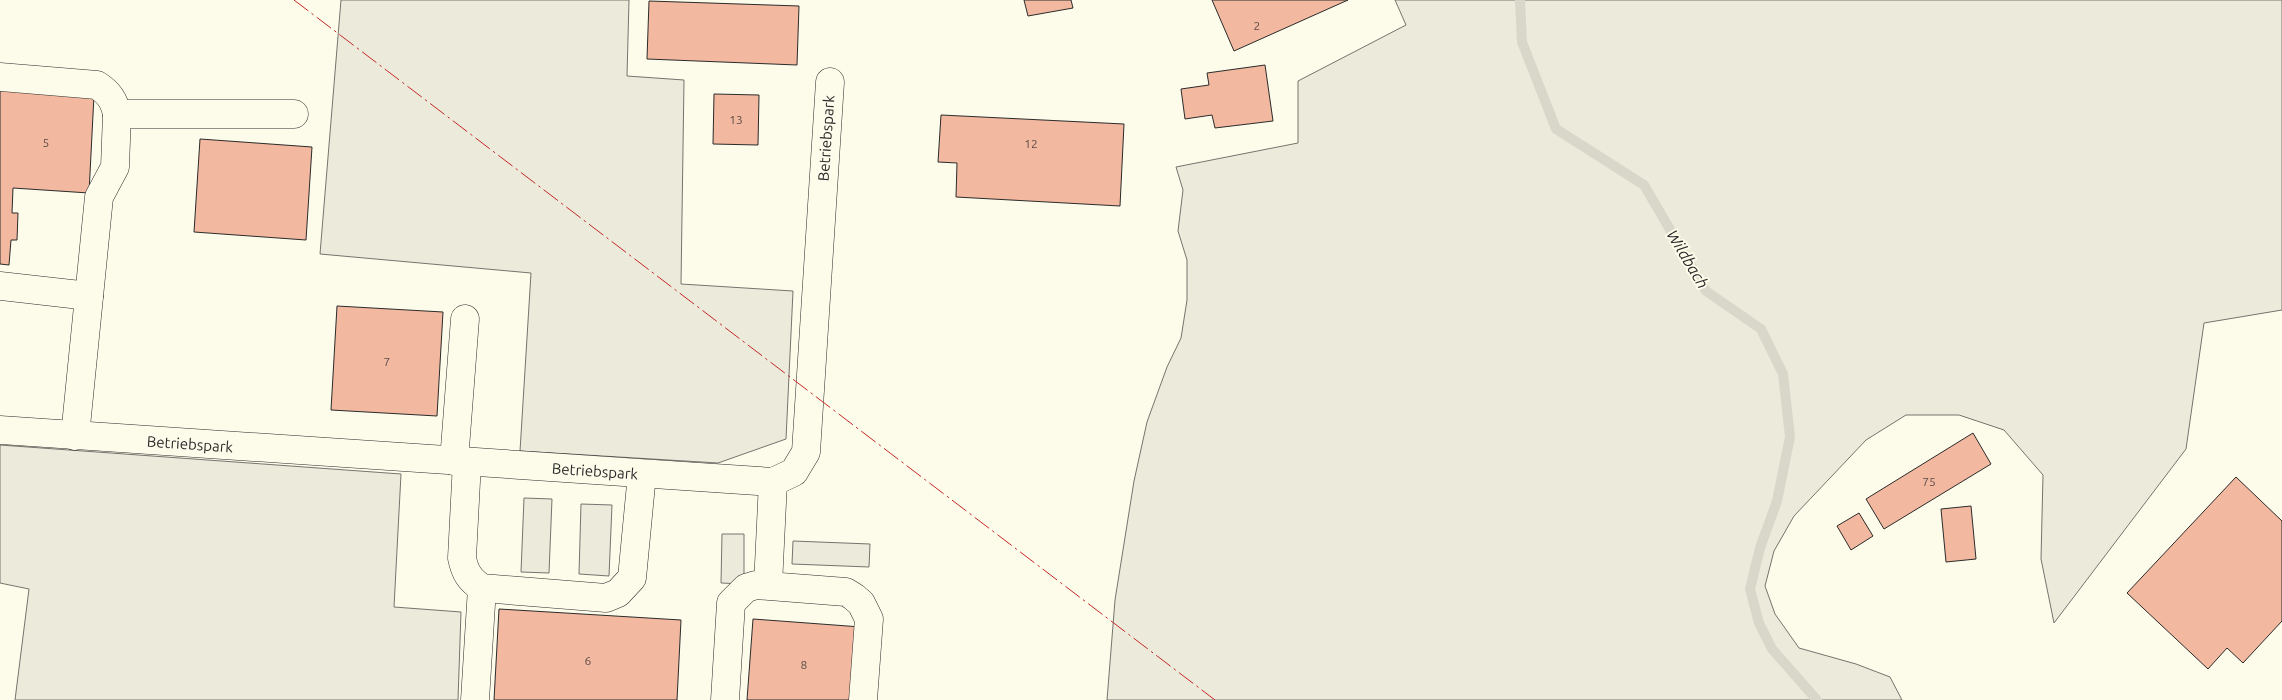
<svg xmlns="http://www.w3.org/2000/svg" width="2282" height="700" viewBox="0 0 2282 700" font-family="Ubuntu,sans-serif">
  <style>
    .green { fill: #ecebdb; stroke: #74746e }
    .parking { fill: #eceadb; stroke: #74746e }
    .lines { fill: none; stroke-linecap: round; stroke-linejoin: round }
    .stream { stroke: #d8d7c9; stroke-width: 10 }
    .building { fill: #f2b8a0; stroke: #2b2b2b }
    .minor-casing { stroke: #2b2b2b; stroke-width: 29 }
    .minor { stroke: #fdfbea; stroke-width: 28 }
    .power { stroke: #c62828; stroke-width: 1; stroke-dasharray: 18 4 2.5 4; stroke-linecap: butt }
    .labels { text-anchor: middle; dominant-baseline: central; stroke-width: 4; stroke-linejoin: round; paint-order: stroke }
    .number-label { font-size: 12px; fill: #5d4e48 }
    .street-label { font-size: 15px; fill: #2b2b2b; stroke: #fdfbea }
    .water-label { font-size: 16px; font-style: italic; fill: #2b2b2b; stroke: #fdfbea }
  </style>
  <rect width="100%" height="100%" fill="#fdfbea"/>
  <!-- green -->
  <g class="green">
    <polygon points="341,0 629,0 627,76 684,80 681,284 793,291 786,439 718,463 520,451 531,273 320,254"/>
    <polygon points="1395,0 2282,0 2282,310 2204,323 2186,449 2054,623 2041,559 2043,475 2004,430 1959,415 1906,415 1866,440 1794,516 1774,551 1765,586 1775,614 1799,648 1856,664 1890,677 1902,700 1107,700 1115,600 1134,481 1147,422 1167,367 1181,338 1187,300 1187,260 1178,231 1183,190 1176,167 1298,143 1298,81 1406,25"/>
    <polygon points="0,445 401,474 394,607 461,612 458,700 15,700 29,589 0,583"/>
  </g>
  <!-- parking -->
  <g class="parking">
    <polygon points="524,498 552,499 549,573 521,572"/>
    <polygon points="581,504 612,505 609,576 579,574"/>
    <polygon points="722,534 744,534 744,584 721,583"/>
    <polygon points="793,541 870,544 869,567 792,564"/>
  </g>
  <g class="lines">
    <!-- stream -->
    <polyline class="stream" points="1520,0 1522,42 1556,129 1644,185 1706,291 1761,329 1783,374 1790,437 1777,501 1760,548 1750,589 1759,623 1772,649 1817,700"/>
  </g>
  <!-- building -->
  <g class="building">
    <polygon points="1024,0 1071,0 1073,8 1028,16"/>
    <polygon points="1212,0 1348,0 1234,51"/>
    <polygon points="649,1 799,6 797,65 647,59"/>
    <polygon points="1265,65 1273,121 1215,128 1212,115 1185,119 1181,89 1209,85 1207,73"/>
    <polygon points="0,90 94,95 89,193 13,188 12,213 18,213 17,240 11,240 9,265 0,264"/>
    <polygon points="714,94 759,95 758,145 713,144"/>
    <polygon points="941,115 1124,124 1120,206 956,197 957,163 938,162"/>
    <polygon points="200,139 312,147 306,240 194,232"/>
    <polygon points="337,306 443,312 437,416 331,410"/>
    <polygon points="1973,433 1991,464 1884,529 1866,499"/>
    <polygon points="2236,477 2282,521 2282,621 2243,663 2227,648 2208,669 2127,593"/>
    <polygon points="1971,506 1976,559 1946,562 1941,509"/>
    <polygon points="1859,513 1873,536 1851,550 1837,526"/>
    <polygon points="499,609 681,620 677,700 494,700"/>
    <polygon points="753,619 861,627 856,700 747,700"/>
  </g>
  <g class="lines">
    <!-- minor casing -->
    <g class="minor-casing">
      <g id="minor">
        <path d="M 0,77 L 97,85 C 109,93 114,100 117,114"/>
        <polyline points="0,286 89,296"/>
        <polyline points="0,430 773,482 794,472 806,452 830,82"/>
        <polyline points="75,436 99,197 115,167 117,114 294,114"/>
        <polyline points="454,461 465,319"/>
        <path d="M 467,462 L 462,558 C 465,573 470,580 482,588 L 606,598 L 618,593 L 632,578 L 642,474"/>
        <polyline points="768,585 773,482"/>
        <polyline points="475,700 482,588"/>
        <polyline points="725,700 731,603 746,588 756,585 846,592 854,597 861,603 869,619 863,700"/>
      </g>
    </g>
    <!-- minor -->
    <use href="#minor" class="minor"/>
    <!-- power -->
    <polyline class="power" points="294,0 1215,700"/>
  </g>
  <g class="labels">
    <!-- number labels -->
    <g class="number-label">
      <text x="1257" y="25">2</text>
      <text x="736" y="119">13</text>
      <text x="46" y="142">5</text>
      <text x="1031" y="143">12</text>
      <text x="387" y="361">7</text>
      <text x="1929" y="481">75</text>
      <text x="588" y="660">6</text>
      <text x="804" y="664">8</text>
    </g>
    <!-- street labels -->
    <g class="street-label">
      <text transform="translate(826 138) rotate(-86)">Betriebspark</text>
      <text transform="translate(190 444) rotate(4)">Betriebspark</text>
      <text transform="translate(595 471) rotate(4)">Betriebspark</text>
    </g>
    <!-- water labels -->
    <g class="water-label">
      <text transform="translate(1688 259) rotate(59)">Wildbach</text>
    </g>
  </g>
</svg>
